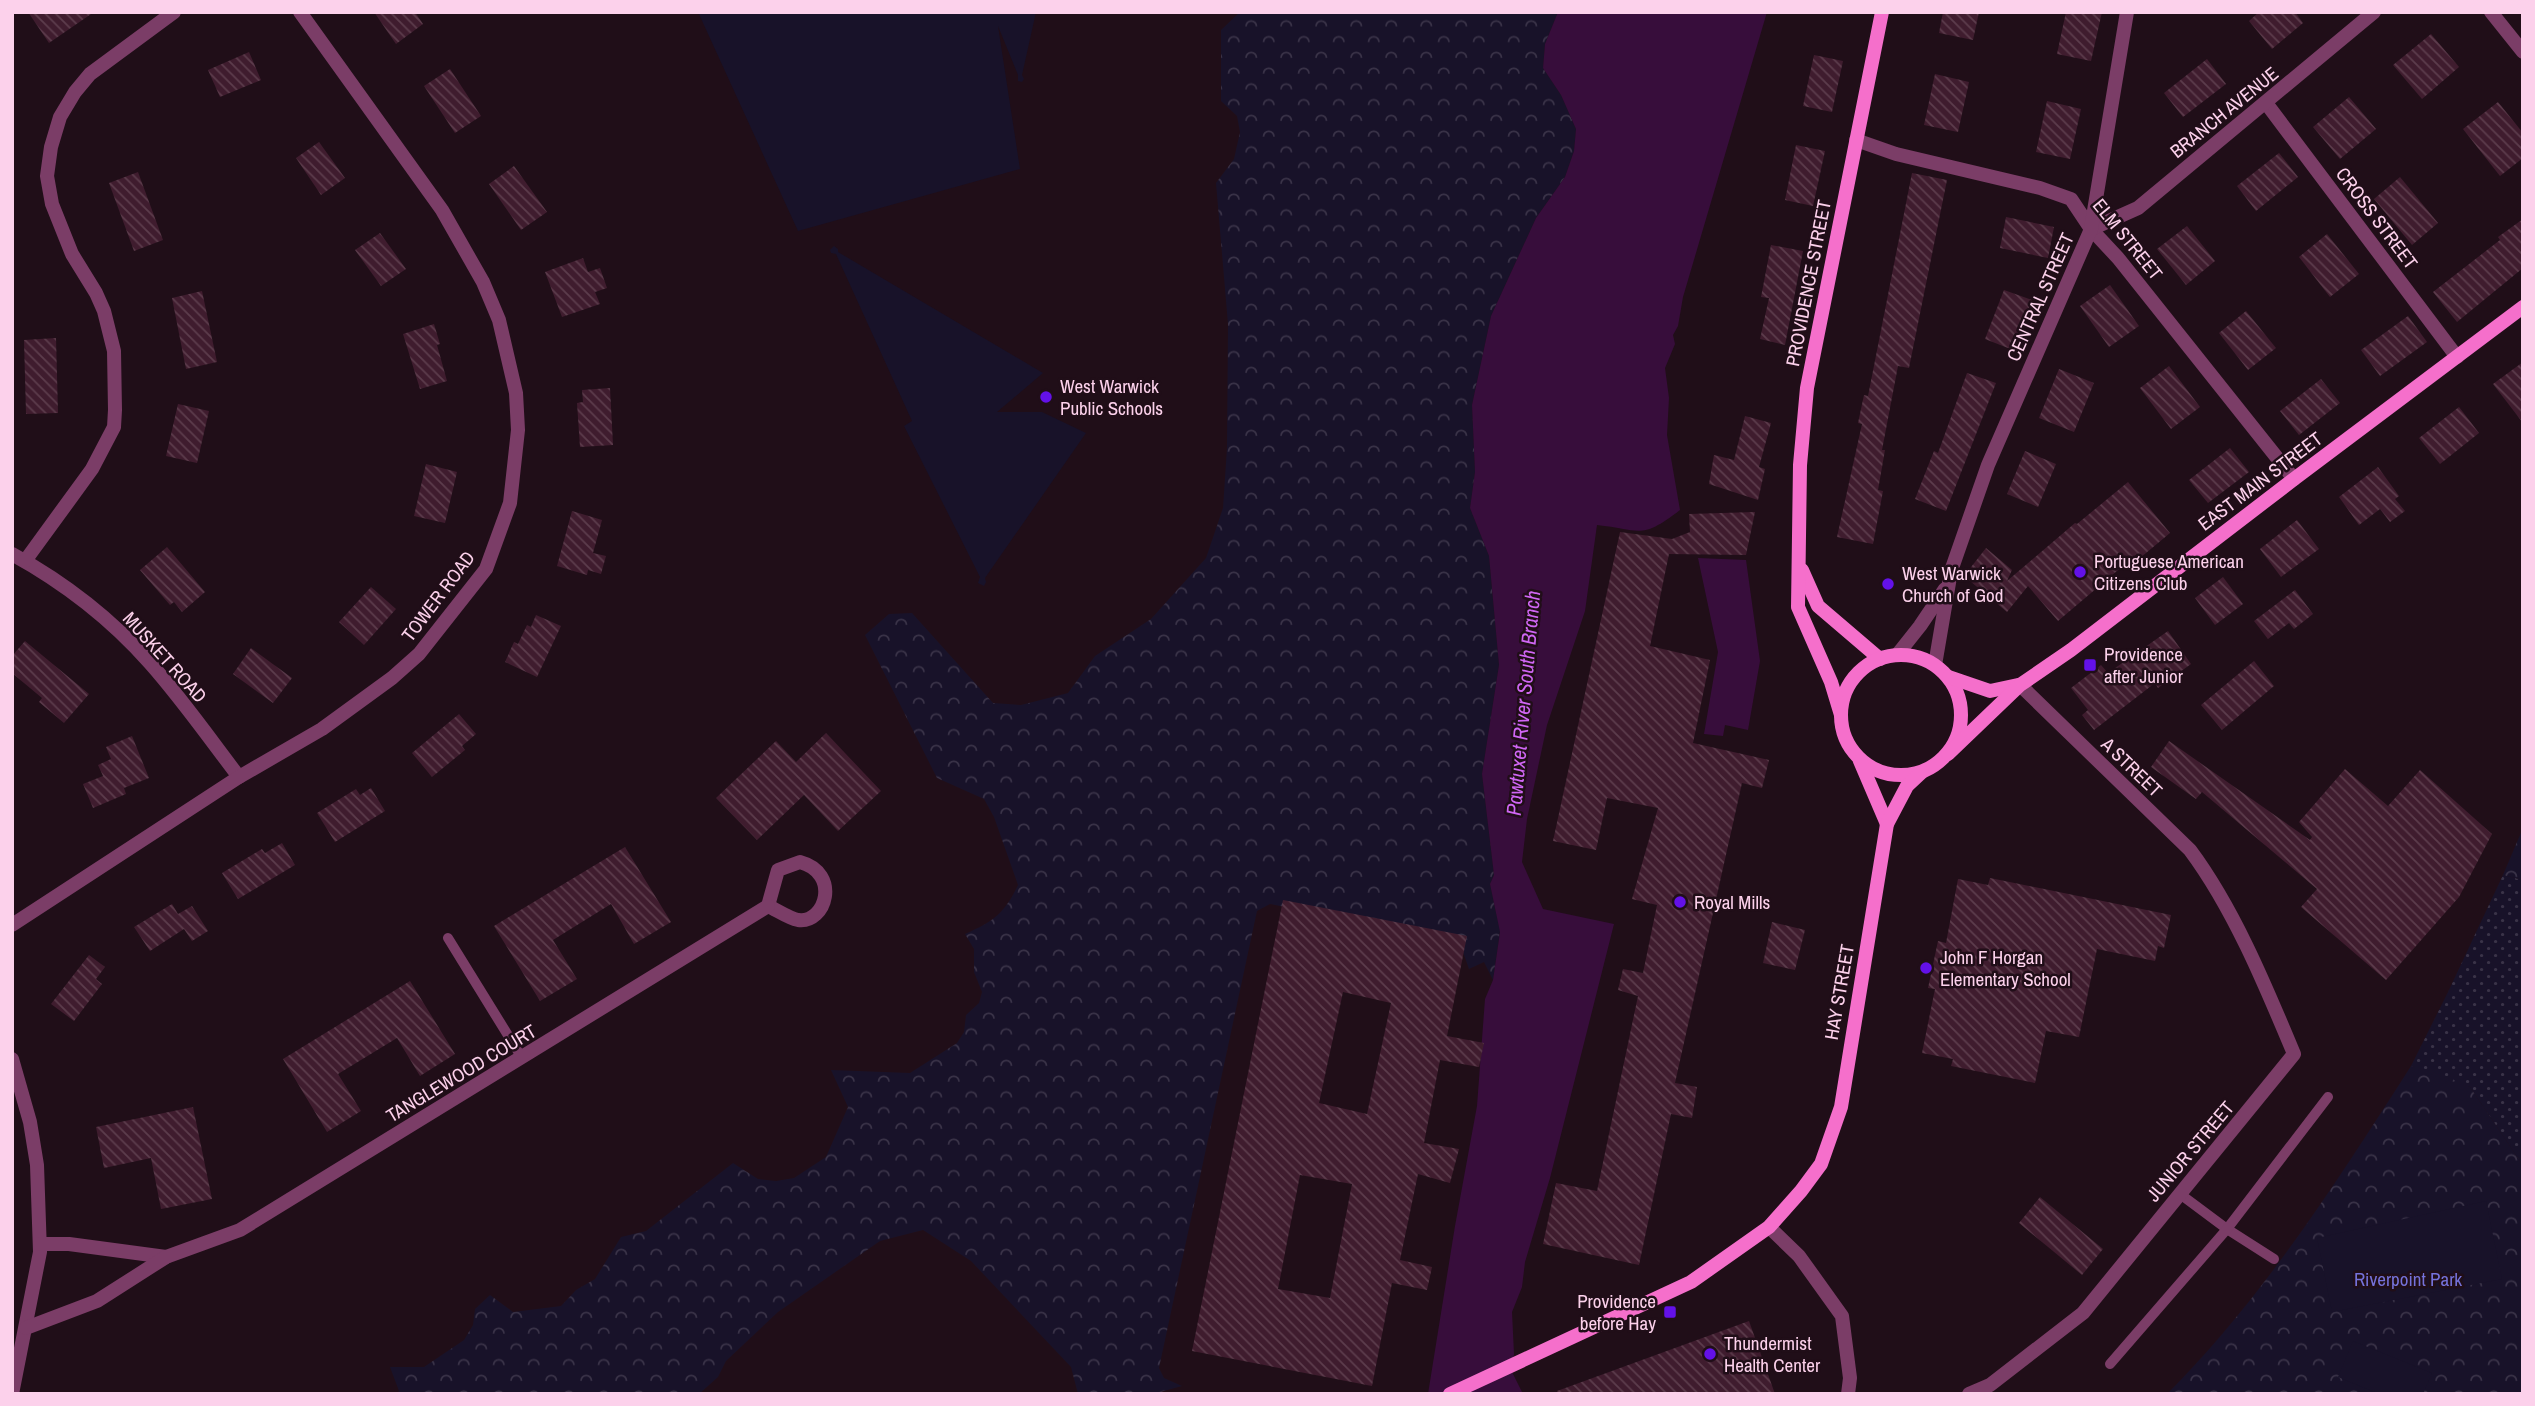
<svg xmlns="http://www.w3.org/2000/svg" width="2535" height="1406" viewBox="0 0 2535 1406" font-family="'Archivo Narrow',sans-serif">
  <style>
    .grass { fill: url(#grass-dots) }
    .forest { fill: url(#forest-crowns) }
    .pitch { fill: #181229 }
    .water { fill: #370d3b }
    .building { fill: url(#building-back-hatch); fill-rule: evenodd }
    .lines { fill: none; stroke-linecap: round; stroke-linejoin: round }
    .lane { stroke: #7b3d67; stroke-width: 10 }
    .street { stroke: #7b3d67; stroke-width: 14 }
    .secondary { stroke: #f56fcb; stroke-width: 14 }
    .poi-dot { fill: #6311e8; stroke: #200e18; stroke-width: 2.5 }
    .labels { text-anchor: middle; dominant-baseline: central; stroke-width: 5; stroke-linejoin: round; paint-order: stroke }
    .street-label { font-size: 19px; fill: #fcd1eb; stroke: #200e18 }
    .poi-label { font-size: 19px; fill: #fcd1eb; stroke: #200e18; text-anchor: start }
    .park-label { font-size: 19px; fill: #7572da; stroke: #200e18 }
    .water-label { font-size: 21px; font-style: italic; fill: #d066f4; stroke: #200e18 }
  </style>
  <defs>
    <pattern id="grass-dots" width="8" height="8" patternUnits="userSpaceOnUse" patternTransform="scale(1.75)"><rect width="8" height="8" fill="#181229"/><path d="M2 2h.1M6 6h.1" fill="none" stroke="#3a3348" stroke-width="1.8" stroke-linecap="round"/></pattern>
    <pattern id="forest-crowns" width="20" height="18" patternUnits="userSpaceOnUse" patternTransform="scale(1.75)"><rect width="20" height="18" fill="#181229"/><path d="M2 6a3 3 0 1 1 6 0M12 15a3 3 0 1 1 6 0" fill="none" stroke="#3a3348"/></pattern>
    <pattern id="building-back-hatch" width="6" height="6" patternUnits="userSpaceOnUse" patternTransform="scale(1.75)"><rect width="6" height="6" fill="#3f1c2e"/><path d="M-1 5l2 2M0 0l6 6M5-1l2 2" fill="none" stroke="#5c3c4c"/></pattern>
  </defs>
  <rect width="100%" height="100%" fill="#200e18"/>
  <!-- grass -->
  <polygon class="grass" points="2503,875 2523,880 2523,1168 2520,1161 2470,1087 2411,1066 2448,992"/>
  <!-- forest -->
  <g class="forest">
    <path d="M 1240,12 L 1558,12 L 1545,44 L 1543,68 L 1561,95 L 1576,129 L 1574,151 L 1565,177 L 1536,218 L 1491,316 L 1472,405 L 1475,472 L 1470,508 L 1489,556 L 1499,665 L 1482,774 L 1494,875 L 1490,884 L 1500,931 L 1493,980 L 1484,962 L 1469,969 L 1463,952 L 1427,935 L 1270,904 L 1257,911 L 1159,1368 L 1164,1378 L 1182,1386 L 1153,1394 L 1078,1394 L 1071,1367 L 971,1261 L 923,1230 L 880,1241 L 778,1312 L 726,1361 L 718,1377 L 699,1394 L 397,1394 L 399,1391 L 390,1367 L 424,1367 L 464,1340 L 473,1325 L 475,1309 L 490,1295 L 513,1312 L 561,1306 L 576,1290 L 595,1279 L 621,1237 L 646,1231 L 733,1163 L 758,1179 L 776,1181 L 794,1178 L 826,1157 L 848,1107 L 831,1070 L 910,1073 L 957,1043 L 964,1032 L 966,1015 L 979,1003 L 982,992 L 974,972 L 974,949 L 965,934 C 994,921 1004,914 1018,885 L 994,817 L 984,799 L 937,778 L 865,635 L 889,614 L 912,613 L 993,703 L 1021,705 L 1068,693 L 1095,656 L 1151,619 L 1206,558 L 1223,508 L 1227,448 L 1228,324 L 1216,183 L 1234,159 L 1240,132 L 1237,116 L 1221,101 L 1221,30 Z"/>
    <polygon points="2523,828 2523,880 2503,875"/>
    <path d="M 2411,1066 L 2434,1071 L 2470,1087 L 2520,1161 L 2523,1168 L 2523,1394 L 2167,1394 C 2263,1298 2338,1180 2411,1066 Z"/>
  </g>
  <!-- pitch -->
  <g class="pitch">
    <polygon points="698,12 1036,12 1022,75 1024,79 1022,82 1018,81 1018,75 998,26 1020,169 798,231"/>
    <polygon points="834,246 838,249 838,252 1043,373 997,412 1042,412 1086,433 985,578 986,582 984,586 978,583 980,577 904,426 912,421 836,254 831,253 830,250"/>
    <polygon points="2486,1201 2502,1279 2332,1312 2317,1238"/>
    <polygon points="2353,1341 2432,1373 2423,1394 2379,1394 2338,1377"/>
  </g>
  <!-- water -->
  <g class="water">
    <path d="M 1558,12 L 1767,12 L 1683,297 L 1678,326 L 1673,335 L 1675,344 L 1665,368 L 1669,398 L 1667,435 L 1680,510 C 1641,540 1642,530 1597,525 L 1585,611 L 1547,725 L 1527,819 L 1522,862 L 1543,909 L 1614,924 L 1550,1178 L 1525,1262 L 1522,1287 L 1512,1312 L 1514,1354 L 1511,1370 L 1523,1394 L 1428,1394 L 1455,1226 L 1477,1106 L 1485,999 L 1493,980 L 1500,932 L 1490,884 L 1494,875 L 1482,774 L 1499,665 L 1489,556 L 1470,508 L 1475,472 L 1472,405 L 1491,316 L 1536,218 L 1565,177 L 1574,151 L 1576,129 L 1561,95 L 1543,68 L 1545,44 Z"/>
    <polygon points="1698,558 1746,560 1760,661 1748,730 1725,725 1723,736 1704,734 1718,652"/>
  </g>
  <!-- building -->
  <g class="building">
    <polygon points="28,12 94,12 49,43"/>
    <polygon points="374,12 415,12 423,24 396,44"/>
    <polygon points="1943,12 1979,12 1973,40 1939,33"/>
    <polygon points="2066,12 2102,12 2091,61 2057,54"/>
    <polygon points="2259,12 2295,12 2303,23 2272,49 2249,21"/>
    <polygon points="2431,34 2459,67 2422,99 2393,65"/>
    <polygon points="249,52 261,80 220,97 208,70"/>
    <polygon points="1814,55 1843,61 1832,112 1803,106"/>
    <polygon points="2207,59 2226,84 2183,117 2164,93"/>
    <polygon points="450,69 481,116 455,133 424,86"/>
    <polygon points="1935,74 1969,82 1958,132 1924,125"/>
    <polygon points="2349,97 2376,129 2340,159 2313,127"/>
    <polygon points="2047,101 2081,109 2070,159 2036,152"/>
    <polygon points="2498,102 2523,133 2523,158 2500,176 2463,129"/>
    <polygon points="319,142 345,178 321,195 296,158"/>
    <polygon points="1796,145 1825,151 1813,206 1785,200"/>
    <polygon points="2279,153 2298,177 2256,211 2237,186"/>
    <polygon points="514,166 547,212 521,230 489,184"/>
    <polygon points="138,172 163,240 134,251 109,183"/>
    <polygon points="1912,173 1947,180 1909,368 1898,366 1882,450 1885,450 1878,490 1883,491 1873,544 1837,537 1862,424 1858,423 1864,395 1868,396"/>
    <polygon points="2400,177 2438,223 2412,245 2374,199"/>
    <polygon points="2006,217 2054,227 2048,258 2000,248"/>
    <polygon points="2523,219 2523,268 2457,322 2433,292 2500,240 2498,237"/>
    <polygon points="2187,226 2215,261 2186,285 2157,249"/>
    <polygon points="380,233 406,269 381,286 355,250"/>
    <polygon points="2327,234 2359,274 2330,297 2299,257"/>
    <polygon points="1771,245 1803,251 1785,345 1760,339 1769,298 1761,297"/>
    <polygon points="583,258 588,272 600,268 607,288 595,292 600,304 562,317 545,272"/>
    <polygon points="2110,285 2139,326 2109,347 2080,306"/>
    <polygon points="2004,290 2032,300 2013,350 1985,339"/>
    <polygon points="202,291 217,362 186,369 172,298"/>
    <polygon points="2246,311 2276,348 2248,370 2219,333"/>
    <polygon points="2408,316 2427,342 2380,376 2361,350"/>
    <polygon points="434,324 440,344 437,345 447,381 420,389 403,334"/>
    <polygon points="56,338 58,413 26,414 24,340"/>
    <polygon points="2523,362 2523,423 2493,384"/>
    <polygon points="2169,366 2200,407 2171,429 2140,388"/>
    <polygon points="2059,369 2094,383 2074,432 2039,418"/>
    <polygon points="1967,373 1996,383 1946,511 1915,499 1934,451 1938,453"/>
    <polygon points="2321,379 2340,403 2299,435 2280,411"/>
    <polygon points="610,388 613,445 580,447 577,403 583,402 582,390"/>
    <polygon points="178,404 209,411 197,463 166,456"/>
    <polygon points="2459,407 2479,433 2440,464 2419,438"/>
    <polygon points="1745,416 1771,423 1759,467 1765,469 1758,500 1709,484 1714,455 1734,460"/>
    <polygon points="2230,448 2249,472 2208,503 2189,480"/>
    <polygon points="2025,451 2056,464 2038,507 2007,494"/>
    <polygon points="426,464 457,472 445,523 414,516"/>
    <polygon points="2378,467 2399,496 2395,499 2405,511 2390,522 2380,509 2359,525 2339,497"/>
    <polygon points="2128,482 2170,533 2140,558 2137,554 2058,621 2028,586 2007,612 1964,576 1986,548 2012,570 2007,581 2075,523 2077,524"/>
    <polygon points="572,511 602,520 593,553 606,556 601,574 588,570 587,575 557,566"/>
    <polygon points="1755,512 1746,555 1669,554 1650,646 1710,660 1693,743 1769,760 1762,788 1742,783 1675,1083 1697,1087 1692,1118 1671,1114 1639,1265 1543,1244 1556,1183 1597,1191 1638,996 1618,990 1623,969 1643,973 1657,905 1632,899 1658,808 1607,798 1596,850 1553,841 1620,532 1672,539 1690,532 1689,514"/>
    <polygon points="2297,520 2319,549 2281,577 2260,549"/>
    <polygon points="167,547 205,592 182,612 174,602 170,605 140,570"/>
    <polygon points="2223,577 2243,604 2215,625 2195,598"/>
    <polygon points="371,587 396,609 364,645 339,622"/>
    <polygon points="2295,590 2313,614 2294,629 2289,623 2268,639 2254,621"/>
    <polygon points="536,615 561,626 537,677 505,662 514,642 518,644 527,625 531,627"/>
    <polygon points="2168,631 2191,664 2158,688 2155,683 2094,730 2082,715 2088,710 2071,688 2101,665 2108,673"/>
    <polygon points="25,641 89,694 64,723 39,702 42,698 12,673 12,656"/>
    <polygon points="251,648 292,678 273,703 233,674"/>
    <polygon points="2254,661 2274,686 2222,730 2201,705"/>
    <polygon points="459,714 476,734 462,746 465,750 432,777 412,753"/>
    <polygon points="826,733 881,791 838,831 804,795 757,840 716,798 776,741 796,762"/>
    <polygon points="132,736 149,778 124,788 126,794 93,808 83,784 103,776 98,765 111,759 106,747"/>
    <polygon points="2169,741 2310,840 2312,837 2299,822 2345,769 2388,806 2420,770 2492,834 2459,897 2386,980 2301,907 2317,889 2202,792 2196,799 2151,767"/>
    <polygon points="371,788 385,811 335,842 317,813 356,789 360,795"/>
    <polygon points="282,843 295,865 238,899 222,873 262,849 265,853"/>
    <polygon points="625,847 671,922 634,944 611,904 553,940 577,979 540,1001 494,926"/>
    <polygon points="1990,878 2171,915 2164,948 2158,946 2155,961 2097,949 2079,1037 2046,1031 2035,1083 1951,1066 1953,1059 1922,1053 1935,989 1928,988 1938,941 1946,943 1958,879 1988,885"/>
    <path d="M 1283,900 L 1467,936 L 1447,1036 L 1484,1043 L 1479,1067 L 1440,1060 L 1424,1143 L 1459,1149 L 1450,1183 L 1418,1174 L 1400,1260 L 1432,1267 L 1427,1290 L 1392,1283 L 1372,1386 L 1192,1351 ZM 1343,992 L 1391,1003 L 1367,1114 L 1319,1103 ZM 1300,1175 L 1352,1184 L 1330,1298 L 1278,1289 Z"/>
    <polygon points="172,904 178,914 192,906 208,931 192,941 184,929 150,951 134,927"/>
    <polygon points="1772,922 1805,930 1795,970 1763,963"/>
    <polygon points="89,955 105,967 96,979 102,984 74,1021 51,1004"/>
    <polygon points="410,981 455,1054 420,1076 397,1038 338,1074 361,1111 327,1132 283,1059"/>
    <polygon points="193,1107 212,1199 161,1209 151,1158 104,1168 96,1127"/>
    <polygon points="2040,1197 2103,1249 2082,1275 2019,1223"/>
    <polygon points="1749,1321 1775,1394 1558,1394 1557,1391"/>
  </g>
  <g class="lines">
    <!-- lane -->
    <g class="lane">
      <polyline points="448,938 522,1058"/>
      <polyline points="2180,1194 2227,1229 2274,1259"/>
      <polyline points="2110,1364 2227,1229 2328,1097"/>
    </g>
    <!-- street -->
    <g class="street">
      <polyline points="2491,12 2523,52"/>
      <polyline points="2266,103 2457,357"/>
      <polyline points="1856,140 1896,154 2040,188 2071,199 2091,229 2118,258 2294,479"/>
      <polyline points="2091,229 2138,208 2374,12"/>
      <path d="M 12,554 C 63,582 112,620 150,663 C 182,699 210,739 239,777"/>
      <polyline points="25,561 92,469 114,427 115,410 114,351 104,311 96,293 72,254 52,204 47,176 51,147 60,117 75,92 90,74 174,12"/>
      <polyline points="1897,655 1920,626 1945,589"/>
      <polyline points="1935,665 1951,571 1988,465 2091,229 2127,12"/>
      <path d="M 800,862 C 841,873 826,924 798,920 C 788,918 777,910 768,906 L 778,870 Z"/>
      <polyline points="12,925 239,777 322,729 392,678 419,654 486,569 510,503 518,430 516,393 499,320 483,282 442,210 300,12"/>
      <polyline points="12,1059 30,1122 37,1165 40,1252 12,1394"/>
      <polyline points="1769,1227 1799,1256 1842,1316 1850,1378 1848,1394"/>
      <polyline points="40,1244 69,1244 166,1257"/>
      <polyline points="26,1328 97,1301 166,1257 240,1230 768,906"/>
      <path d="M 1969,1394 L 1990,1385 L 2083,1313 L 2294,1054 C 2266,987 2234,909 2190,850 L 2020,685"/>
    </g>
    <!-- secondary -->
    <g class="secondary">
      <polyline points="1802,570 1818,606 1880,659"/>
      <circle cx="1901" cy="715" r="60"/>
      <polyline points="1949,677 1990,691 2018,685"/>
      <polyline points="1841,715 1831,682 1798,607 1800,465 1807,388 1882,12"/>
      <polyline points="1948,754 2020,685 2071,650 2294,479 2523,307"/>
      <polyline points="1860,761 1887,824"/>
      <polyline points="1450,1394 1691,1282 1769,1227 1801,1191 1821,1164 1841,1107 1887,824 1907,786 1922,772"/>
    </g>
  </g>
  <!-- markers -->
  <g class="poi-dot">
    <circle cx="1046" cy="397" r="7"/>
    <circle cx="2080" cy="572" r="7"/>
    <circle cx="1888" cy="584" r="7"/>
    <rect x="2083" y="658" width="14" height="14" rx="3.5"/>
    <circle cx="1680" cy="902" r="7"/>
    <circle cx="1926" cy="968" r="7"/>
    <rect x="1663" y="1305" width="14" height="14" rx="3.5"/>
    <circle cx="1710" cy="1354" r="7"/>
  </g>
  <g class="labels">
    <!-- street labels -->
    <g class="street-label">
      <text transform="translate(2224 112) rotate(-39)">BRANCH AVENUE</text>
      <text transform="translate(2377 218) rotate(53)">CROSS STREET</text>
      <text transform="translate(2128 239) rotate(51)">ELM STREET</text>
      <text transform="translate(1808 283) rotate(-79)">PROVIDENCE STREET</text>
      <text transform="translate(2040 297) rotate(-66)">CENTRAL STREET</text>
      <text transform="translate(2260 481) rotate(-37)">EAST MAIN STREET</text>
      <text transform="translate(438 596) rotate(-53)">TOWER ROAD</text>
      <text transform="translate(165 657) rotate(48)">MUSKET ROAD</text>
      <text transform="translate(2132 767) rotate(44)">A STREET</text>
      <text transform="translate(1839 992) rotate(-80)">HAY STREET</text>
      <text transform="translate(461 1073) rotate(-31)">TANGLEWOOD COURT</text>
      <text transform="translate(2190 1151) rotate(-50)">JUNIOR STREET</text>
    </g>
    <!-- poi labels -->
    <g class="poi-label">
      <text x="1060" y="386">West Warwick<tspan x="1060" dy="22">Public Schools</tspan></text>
      <text x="2094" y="561">Portuguese American<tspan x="2094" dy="22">Citizens Club</tspan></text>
      <text x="1902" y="573">West Warwick<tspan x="1902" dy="22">Church of God</tspan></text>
      <text x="2104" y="654">Providence<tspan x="2104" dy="22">after Junior</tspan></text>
      <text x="1694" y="902">Royal Mills</text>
      <text x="1940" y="957">John F Horgan<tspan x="1940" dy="22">Elementary School</tspan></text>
      <text x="1656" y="1301" text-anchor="end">Providence<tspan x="1656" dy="22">before Hay</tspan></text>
      <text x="1724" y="1343">Thundermist<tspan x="1724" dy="22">Health Center</tspan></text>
    </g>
    <!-- park labels -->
    <g class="park-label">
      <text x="2408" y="1279">Riverpoint Park</text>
    </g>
    <!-- water labels -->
    <g class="water-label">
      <text transform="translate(1523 703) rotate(-85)">Pawtuxet River South Branch</text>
    </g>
  </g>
  <!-- border -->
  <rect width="2535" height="1406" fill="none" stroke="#fcd1eb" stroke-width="28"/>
</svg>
